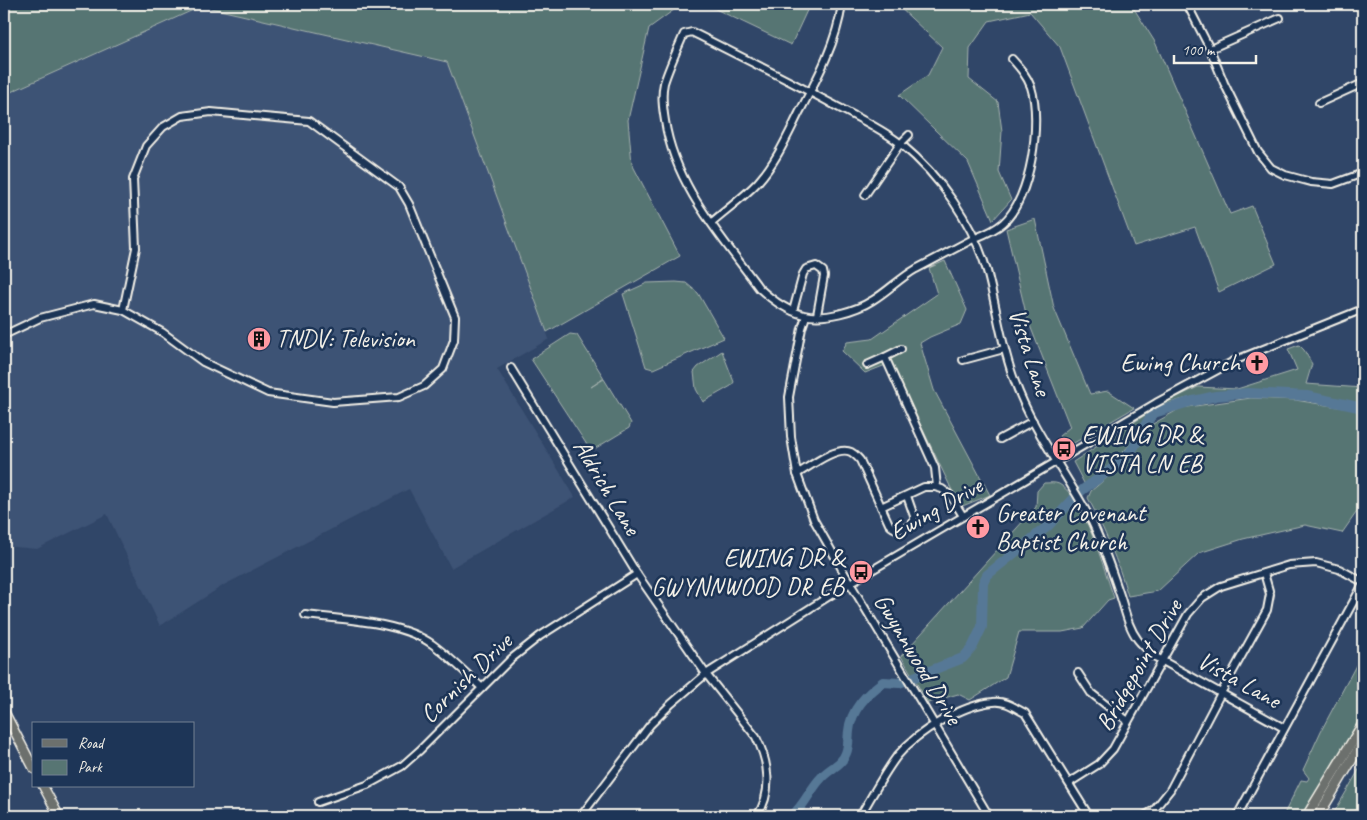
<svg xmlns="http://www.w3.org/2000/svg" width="1367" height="820" viewBox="0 0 1367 820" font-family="Caveat,sans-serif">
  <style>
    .built { fill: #3d5274 }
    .green { fill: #577573; stroke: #a6b3ae }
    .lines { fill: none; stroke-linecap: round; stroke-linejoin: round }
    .river { stroke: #577896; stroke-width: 10 }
    .minor-casing { stroke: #f4f1e8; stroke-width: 10 }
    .major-casing { stroke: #f4f1e8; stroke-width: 11 }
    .highway-casing { stroke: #f4f1e8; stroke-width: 12 }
    .minor { stroke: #1d3557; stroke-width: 6 }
    .major { stroke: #6c706d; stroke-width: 8 }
    .highway { stroke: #6c706d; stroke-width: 9 }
    .labels { text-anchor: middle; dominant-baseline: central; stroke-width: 5; stroke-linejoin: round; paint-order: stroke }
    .poi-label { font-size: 25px; fill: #f4f1e8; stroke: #1d3557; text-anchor: start }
    .street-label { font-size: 25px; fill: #f4f1e8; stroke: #1d3557 }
  </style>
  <rect width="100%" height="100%" fill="#304668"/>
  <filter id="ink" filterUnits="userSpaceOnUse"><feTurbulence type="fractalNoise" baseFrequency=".02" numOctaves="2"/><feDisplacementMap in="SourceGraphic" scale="10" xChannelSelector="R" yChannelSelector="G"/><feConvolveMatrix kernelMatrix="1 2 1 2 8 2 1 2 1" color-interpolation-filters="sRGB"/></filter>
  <g filter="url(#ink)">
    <!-- built -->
    <polygon class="built" points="202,6 448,62 495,179 549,339 497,369 575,497 451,568 409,489 224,585 160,626 107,514 37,549 4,546 4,95"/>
    <!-- green -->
    <g class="green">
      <polygon points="4,4 682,4 649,28 628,120 632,164 680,256 547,332 447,62 202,6 4,95"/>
      <polygon points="705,4 810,4 791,45"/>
      <polygon points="896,4 1131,4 1155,42 1230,214 1252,206 1276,264 1219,292 1195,227 1134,246 1060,47 1030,12 989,21 970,48 969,79 998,102 1002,131 999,172 1011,200 993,220 968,162 899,95 928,75 942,47"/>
      <polygon points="1035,219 1054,308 1090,394 1108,391 1134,408 1067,447 1059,436 1070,427 1027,318 1006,229"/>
      <polygon points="945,261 967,310 961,324 930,337 920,343 934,390 990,495 960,507 891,363 865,373 842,351 847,342 872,339 937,294 929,268"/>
      <polygon points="676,282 686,283 698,293 724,338 653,369 646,367 623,294 647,283"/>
      <polygon points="570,334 577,335 604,378 591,387 604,379 631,423 629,428 591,451 531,359"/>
      <path d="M 1299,345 L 1304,350 L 1312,364 L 1306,384 L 1363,388 L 1363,403 C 1342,402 1321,394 1300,392 C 1267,388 1171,391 1149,415 C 1143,422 1140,431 1135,438 C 1122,456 1102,471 1085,485 L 1073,462 L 1162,404 L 1198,387 L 1237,389 L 1297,370 L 1288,349 Z"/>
      <polygon points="722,351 734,382 731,386 703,402 696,389 694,372 698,367"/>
      <path d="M 1251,398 L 1295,400 L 1363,411 L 1363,503 L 1342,533 L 1305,525 L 1243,539 L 1199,553 L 1158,591 L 1128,596 C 1118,562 1105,530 1088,498 L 1091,491 L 1134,455 L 1151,425 L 1181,408 Z"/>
      <path d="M 1044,483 C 1049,483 1055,482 1059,484 C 1084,497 1105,572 1114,598 L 1108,600 L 1083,628 L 1062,632 L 1019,632 L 1006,677 L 970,700 L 958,694 L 928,703 L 901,656 L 1036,507 L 1037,491 Z"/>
      <polygon points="1363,652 1363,716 1303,816 1283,816 1301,780 1307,781 1309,778 1303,770 1321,731"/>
      <polygon points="1363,763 1363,816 1332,816"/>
    </g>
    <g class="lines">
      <!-- river -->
      <path class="river" d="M 792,816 C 805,805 810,789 822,777 C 830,768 842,765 846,753 C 849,746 848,738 849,731 C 851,709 867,694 883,682 L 899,683 L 963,658 L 972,648 L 982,627 L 983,583 L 987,575 L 1048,526 L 1081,491 L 1125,459 L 1134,447 L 1147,422 L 1154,413 L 1189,402 L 1216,396 L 1248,393 L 1307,396 L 1363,408"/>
      <!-- minor casing -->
      <g class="minor-casing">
        <g id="minor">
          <polyline points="1187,4 1210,49 1224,83 1258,152 1271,168 1285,175 1311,182 1333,184 1363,173"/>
          <polyline points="1359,4 1363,13"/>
          <polyline points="1210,49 1280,18"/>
          <path d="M 1012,59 C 1020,68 1027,76 1031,87 C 1042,121 1031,199 1003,223 C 994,231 983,235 973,239 C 954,249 935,259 916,269 C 900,278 888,291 873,300 C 856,311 824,320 804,315 C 787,311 772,300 759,288 C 722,237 675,186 665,121 C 663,109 661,96 664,83 C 669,67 677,50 684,34 L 692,32 C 739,56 787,79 834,105 C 856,117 881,128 901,144 C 940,176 973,223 987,271 C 997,308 1001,346 1015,382 C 1033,432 1068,475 1092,522 C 1103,545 1112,571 1120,595 C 1125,610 1128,627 1138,640 C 1142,645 1148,650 1152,655 L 1284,728"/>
          <polyline points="1319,103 1363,83"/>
          <polygon points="211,112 309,121 399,187 409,204 455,317 454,340 443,369 424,386 399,397 333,402 268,393 203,362 162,332 123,310 136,248 133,179 146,146 163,127 182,116"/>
          <polyline points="865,195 900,144 909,135"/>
          <path d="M 712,222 C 727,209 744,197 758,182 C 776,162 787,137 799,113 C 817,79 837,42 842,4"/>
          <polyline points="793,311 803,274 806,269 816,266 823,271 824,276 817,315"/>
          <polyline points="806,316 802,328 789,397 791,437 797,474 814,520 847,578 989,816"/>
          <polyline points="4,335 40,318 94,304 123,310"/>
          <polyline points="901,349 885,357 935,468 937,487"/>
          <polyline points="963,360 1004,349"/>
          <polyline points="867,365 885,357"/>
          <path d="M 511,368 L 637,574 L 706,674 L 756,737 C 769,762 773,792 757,816"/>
          <polyline points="1000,439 1033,421"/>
          <path d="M 797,474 C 809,467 837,445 851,452 C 855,454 857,457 860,460 L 889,524 C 896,533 908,529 914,521 L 914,516 L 907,496"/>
          <polyline points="881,507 924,487 935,487 942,489 950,495 963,516"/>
          <path d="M 305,615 C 344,620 399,621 432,644 C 450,657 466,673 482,688"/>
          <polyline points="1078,673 1091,693 1110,708 1128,721"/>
          <polyline points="1069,783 1099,764 1113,749 1188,614 1202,598 1221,586 1289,565 1316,563 1339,569 1363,582"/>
          <polyline points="318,802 367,785 402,766 420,750 511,659 540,636 637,574"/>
          <polyline points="581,816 650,725 671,704 706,674 850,583 1156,403 1236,360 1363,309"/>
          <path d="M 860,816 C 871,798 885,771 898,755 C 918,731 962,705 993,702 C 1005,700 1015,708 1025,713 L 1089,816"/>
          <polyline points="1144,816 1154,810 1170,790 1221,693 1267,610 1270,594 1264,573"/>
          <polyline points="1237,816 1363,584"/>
        </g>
      </g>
      <!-- major casing -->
      <g class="major-casing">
        <g id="major">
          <polyline points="4,711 34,769"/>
          <polyline points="43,786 59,816"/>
        </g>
      </g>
      <!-- highway casing -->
      <g class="highway-casing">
        <g id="highway">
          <polyline points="1307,816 1363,724"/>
          <polyline points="1318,816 1363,741"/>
        </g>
      </g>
      <!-- minor -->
      <use href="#minor" class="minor"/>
      <!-- major -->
      <use href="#major" class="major"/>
      <!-- highway -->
      <use href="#highway" class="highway"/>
    </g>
  </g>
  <!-- icons -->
  <defs>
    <g id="building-disc" transform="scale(1.25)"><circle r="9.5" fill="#ff9aa2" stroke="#1d3557"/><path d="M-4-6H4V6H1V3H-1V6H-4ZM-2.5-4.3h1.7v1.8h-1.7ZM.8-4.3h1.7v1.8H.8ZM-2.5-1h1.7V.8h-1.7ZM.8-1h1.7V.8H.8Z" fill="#111"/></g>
    <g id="church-disc" transform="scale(1.25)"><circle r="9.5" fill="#ff9aa2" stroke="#1d3557"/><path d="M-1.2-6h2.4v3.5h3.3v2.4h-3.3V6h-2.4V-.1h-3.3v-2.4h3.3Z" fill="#111"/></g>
    <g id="bus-disc" transform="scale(1.25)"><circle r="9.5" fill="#ff9aa2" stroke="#1d3557"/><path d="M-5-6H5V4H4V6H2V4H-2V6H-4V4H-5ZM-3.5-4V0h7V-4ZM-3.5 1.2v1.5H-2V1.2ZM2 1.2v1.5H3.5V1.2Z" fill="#111"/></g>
  </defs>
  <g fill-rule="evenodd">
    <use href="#building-disc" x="259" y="339"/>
    <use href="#church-disc" x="1257" y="363"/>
    <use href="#bus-disc" x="1064" y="449"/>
    <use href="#church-disc" x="978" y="527"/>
    <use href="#bus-disc" x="861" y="572"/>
  </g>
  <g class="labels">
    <!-- poi labels -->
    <g class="poi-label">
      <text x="276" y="339">TNDV: Television</text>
      <text x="1240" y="363" text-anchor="end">Ewing Church</text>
      <text x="1082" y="435">EWING DR &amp;<tspan x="1082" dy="29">VISTA LN EB</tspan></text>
      <text x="996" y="513">Greater Covenant<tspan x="996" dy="29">Baptist Church</tspan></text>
      <text x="844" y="558" text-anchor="end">EWING DR &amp;<tspan x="844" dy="29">GWYNNWOOD DR EB</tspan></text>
    </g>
    <!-- street labels -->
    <g class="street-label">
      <text transform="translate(1030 352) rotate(72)">Vista Lane</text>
      <text transform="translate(607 487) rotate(59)">Aldrich Lane</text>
      <text transform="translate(936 509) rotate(-30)">Ewing Drive</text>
      <text transform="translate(918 659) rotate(59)">Gwynnwood Drive</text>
      <text transform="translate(1139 665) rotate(-60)">Bridgepoint Drive</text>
      <text transform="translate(466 678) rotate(-44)">Cornish Drive</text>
      <text transform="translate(1239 680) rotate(29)">Vista Lane</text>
    </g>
  </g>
  <!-- margin -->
  <rect width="1367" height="820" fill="none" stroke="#1d3557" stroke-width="20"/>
  <rect x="10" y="10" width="1347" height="800" fill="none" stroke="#f4f1e8" stroke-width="2" filter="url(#ink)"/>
  <!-- legend -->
  <rect x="32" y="722" width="162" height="65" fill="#1d3557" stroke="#738091"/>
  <rect x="42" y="739" width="25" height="8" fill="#6c706d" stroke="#738091"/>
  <text x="78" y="748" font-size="15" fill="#f4f1e8">Road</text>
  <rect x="42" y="760" width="25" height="15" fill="#577573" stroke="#738091"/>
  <text x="78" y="772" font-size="15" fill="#f4f1e8">Park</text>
  <!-- scale -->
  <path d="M1174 55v8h82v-8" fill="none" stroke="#f4f1e8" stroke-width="2.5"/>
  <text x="1182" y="55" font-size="15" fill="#f4f1e8" stroke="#1d3557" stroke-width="4" paint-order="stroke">100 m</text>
</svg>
